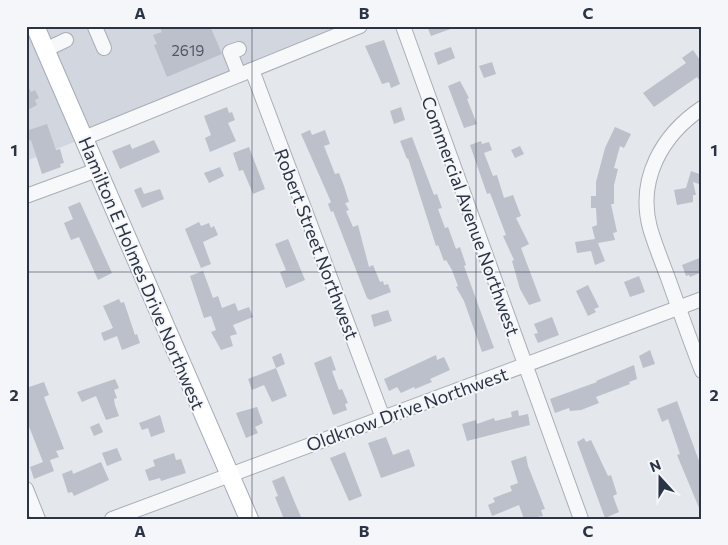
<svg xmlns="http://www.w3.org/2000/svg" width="728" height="545" viewBox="0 0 728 545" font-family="Commissioner,sans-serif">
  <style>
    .built { fill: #d2d6de }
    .building { fill: #bbc0ca }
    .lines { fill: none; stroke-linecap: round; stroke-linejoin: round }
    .minor-casing { stroke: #a9aeb7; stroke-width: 16 }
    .major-casing { stroke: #a3abb8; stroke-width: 20 }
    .minor { stroke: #f7f8fa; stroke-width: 14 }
    .major { stroke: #fff; stroke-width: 18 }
    .grid { fill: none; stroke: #2b3445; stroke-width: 1; stroke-opacity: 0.55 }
    .labels { text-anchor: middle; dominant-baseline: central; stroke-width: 4; stroke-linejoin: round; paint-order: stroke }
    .number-label { font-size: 15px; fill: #4f5766 }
    .street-label { font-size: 18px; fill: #2b3445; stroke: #f4f6f9 }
    .neatline { fill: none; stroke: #2b3445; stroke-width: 2 }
    .grid-label { font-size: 16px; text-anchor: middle; font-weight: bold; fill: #2b3445 }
  </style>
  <rect width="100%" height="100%" fill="#e4e7ec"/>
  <!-- built -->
  <polygon class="built" points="26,26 368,26 26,161"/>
  <!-- building -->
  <g class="building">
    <polygon points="165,26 210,26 222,54 167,77 154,45 157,44 153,35 162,32 160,28"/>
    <polygon points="427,26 456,26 456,27 431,36"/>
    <polygon points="384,40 400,84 391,88 389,82 382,84 365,46"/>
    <polygon points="451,47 455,58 438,65 434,53"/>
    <polygon points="693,50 702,63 702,84 697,77 654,107 643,93 686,63 682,58"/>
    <polygon points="492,62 496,74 484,78 479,66"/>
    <polygon points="460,81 469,98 467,99 477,124 464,128 448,86"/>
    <polygon points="26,82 31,92 35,90 39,98 35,100 37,105 26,111"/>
    <polygon points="227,107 229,113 232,112 235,120 228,123 236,141 210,152 205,138 211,135 204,116"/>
    <polygon points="401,107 405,120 394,124 390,111"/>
    <polygon points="47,124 56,150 60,149 64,163 60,164 61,167 42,174 31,140 26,141 26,131"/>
    <polygon points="615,127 631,134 624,148 620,146 614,168 618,169 614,185 614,204 611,204 617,232 613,233 615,240 598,243 605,261 595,265 591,251 577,253 575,242 595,239 592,227 597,225 596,208 591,208 591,196 596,196 596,182 605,148"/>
    <polygon points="310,130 312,135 325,130 330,144 324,146 335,174 339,173 344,186 349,202 345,203 349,210 346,211 353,227 358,225 369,267 373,265 380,282 383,281 384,285 388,284 391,292 370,300 367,298 333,211 331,212 328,204 331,202 324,186 301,134"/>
    <polygon points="412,137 434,195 437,194 442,208 438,209 445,228 448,227 456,249 460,247 466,265 464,266 494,348 482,352 464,301 456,287 458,286 452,270 446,260 444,261 438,245 436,246 408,158 407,159 400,141"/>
    <polygon points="154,140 160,152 120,169 112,151 130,144 132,149"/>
    <polygon points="481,141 482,144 489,142 492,150 484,153 493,176 497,175 504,198 513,195 521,216 516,218 529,244 521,248 541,301 529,305 520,289 512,261 514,260 503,236 506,235 490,193 487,194 470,145"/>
    <polygon points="520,146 524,154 515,158 511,150"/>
    <polygon points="249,147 265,189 253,194 243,170 239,171 233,153"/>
    <polygon points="220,167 224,176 209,183 204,173"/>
    <polygon points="691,171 702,175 702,185 693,182 696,195 693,195 693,202 677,205 674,190 686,188"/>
    <polygon points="141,187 144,194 160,189 164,199 142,208 134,190"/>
    <polygon points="80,202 112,273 98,280 79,237 71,240 64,223 73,219 68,207"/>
    <polygon points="199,222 201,226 209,223 211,228 214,226 218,235 203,242 211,264 201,268 185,229"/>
    <polygon points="288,239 305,280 286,288 280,272 286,270 275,244"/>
    <polygon points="702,257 702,272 690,277 689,275 686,276 682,265"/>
    <polygon points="203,271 213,298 218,296 222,308 235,303 238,311 249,307 253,317 233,325 237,334 230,336 233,346 221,350 211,332 216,330 211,316 204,318 190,276"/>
    <polygon points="639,276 645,292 630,297 624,282"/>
    <polygon points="588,285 599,307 594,309 596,312 588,316 576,291"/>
    <polygon points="119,299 121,303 124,302 135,335 137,334 140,343 122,350 117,336 104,341 101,333 113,328 103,306"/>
    <polygon points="388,310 392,321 374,327 371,315"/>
    <polygon points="552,317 559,335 538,343 534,334 538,333 534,324"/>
    <polygon points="650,350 655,364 643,368 639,356"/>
    <polygon points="281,353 285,364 276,368 272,357"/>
    <polygon points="436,355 437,360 444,357 450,370 430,379 432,382 415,389 414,387 401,393 397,387 389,391 384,379"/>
    <polygon points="331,356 336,370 332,371 339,390 342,389 348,403 345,404 347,410 333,415 314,363"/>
    <polygon points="634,365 637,379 629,382 630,384 596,397 599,403 581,410 570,411 569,408 555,413 550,399 597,382 596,381"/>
    <polygon points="276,368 287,396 272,402 264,385 252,390 248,379"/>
    <polygon points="115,379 119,388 114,390 117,398 114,399 115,405 119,416 106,420 96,396 82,402 77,392"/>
    <polygon points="44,382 49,395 44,397 64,449 56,451 59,457 50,460 54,471 34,479 30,467 43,462 26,419 26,388"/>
    <polygon points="677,401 702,469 702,515 677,455 680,454 668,419 662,422 657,409"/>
    <polygon points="257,407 263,423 255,427 258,433 246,438 236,413"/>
    <polygon points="518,410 519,416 528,414 530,425 467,441 462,424 476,420 477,424 494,418 495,421 512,417 511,412"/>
    <polygon points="160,415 165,432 151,437 148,428 142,430 139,423"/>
    <polygon points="99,423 103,432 94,436 90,427"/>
    <polygon points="386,437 393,455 409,449 415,466 381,478 368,443"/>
    <polygon points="584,438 586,442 591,440 608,476 611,475 617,494 613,496 619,512 605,518 577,442"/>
    <polygon points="117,448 122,460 107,466 102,453"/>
    <polygon points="345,452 362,496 349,501 330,458"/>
    <polygon points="174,453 176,460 181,459 186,473 161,481 160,478 149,481 145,470 155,466 153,460"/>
    <polygon points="526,456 528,466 545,509 541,510 543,516 524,519 519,505 492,516 488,505 495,502 493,498 512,491 510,486 518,483 511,461"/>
    <polygon points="101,462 109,480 74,496 72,492 68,493 62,474 72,470 73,474"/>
    <polygon points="284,476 295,503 302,519 284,519 275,497 278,496 272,481"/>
  </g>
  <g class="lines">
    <!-- minor casing -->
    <g class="minor-casing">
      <g id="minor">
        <polyline points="403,26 581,519"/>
        <polyline points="95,27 104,48"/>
        <polyline points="45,50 66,40"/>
        <polyline points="252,70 383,418"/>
        <polyline points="239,75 230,52 239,49"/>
        <path d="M 702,108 C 662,135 637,179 650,228 C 655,245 662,262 668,278 C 679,309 690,340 702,371"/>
        <polyline points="84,138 360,26"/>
        <polyline points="26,196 97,170"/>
        <polyline points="26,489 38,519"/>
        <polyline points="112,519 702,299"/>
      </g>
    </g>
    <!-- major casing -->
    <g class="major-casing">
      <polyline id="major" points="35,26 249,519"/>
    </g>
    <!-- minor -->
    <use href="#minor" class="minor"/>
    <!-- major -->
    <use href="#major" class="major"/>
  </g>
  <!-- grid -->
  <path class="grid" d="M 252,26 L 252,519M 476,26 L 476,519M 26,272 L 702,272"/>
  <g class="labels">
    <!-- number labels -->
    <g class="number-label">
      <text x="188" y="50">2619</text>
    </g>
    <!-- street labels -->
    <g class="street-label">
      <text transform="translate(471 216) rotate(70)">Commercial Avenue Northwest</text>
      <text transform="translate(317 244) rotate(69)">Robert Street Northwest</text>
      <text transform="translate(142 273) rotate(67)">Hamilton E Holmes Drive Northwest</text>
      <text transform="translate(407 409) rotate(-20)">Oldknow Drive Northwest</text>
    </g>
  </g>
  <!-- border -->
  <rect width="728" height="545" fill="none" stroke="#f4f6f9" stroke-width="55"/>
  <!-- north arrow -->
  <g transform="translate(660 478) rotate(339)" stroke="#f4f6f9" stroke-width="4" paint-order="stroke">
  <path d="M0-4L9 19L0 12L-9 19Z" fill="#2b3445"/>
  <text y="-8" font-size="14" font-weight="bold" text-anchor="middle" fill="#2b3445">N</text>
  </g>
  <rect x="28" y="28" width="672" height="490" class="neatline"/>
  <g class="grid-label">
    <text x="140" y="19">A</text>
    <text x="364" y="19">B</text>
    <text x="588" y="19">C</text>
    <text x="14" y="156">1</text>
    <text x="714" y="156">1</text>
    <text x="14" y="401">2</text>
    <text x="714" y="401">2</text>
    <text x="140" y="537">A</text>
    <text x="364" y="537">B</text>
    <text x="588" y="537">C</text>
  </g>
</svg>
